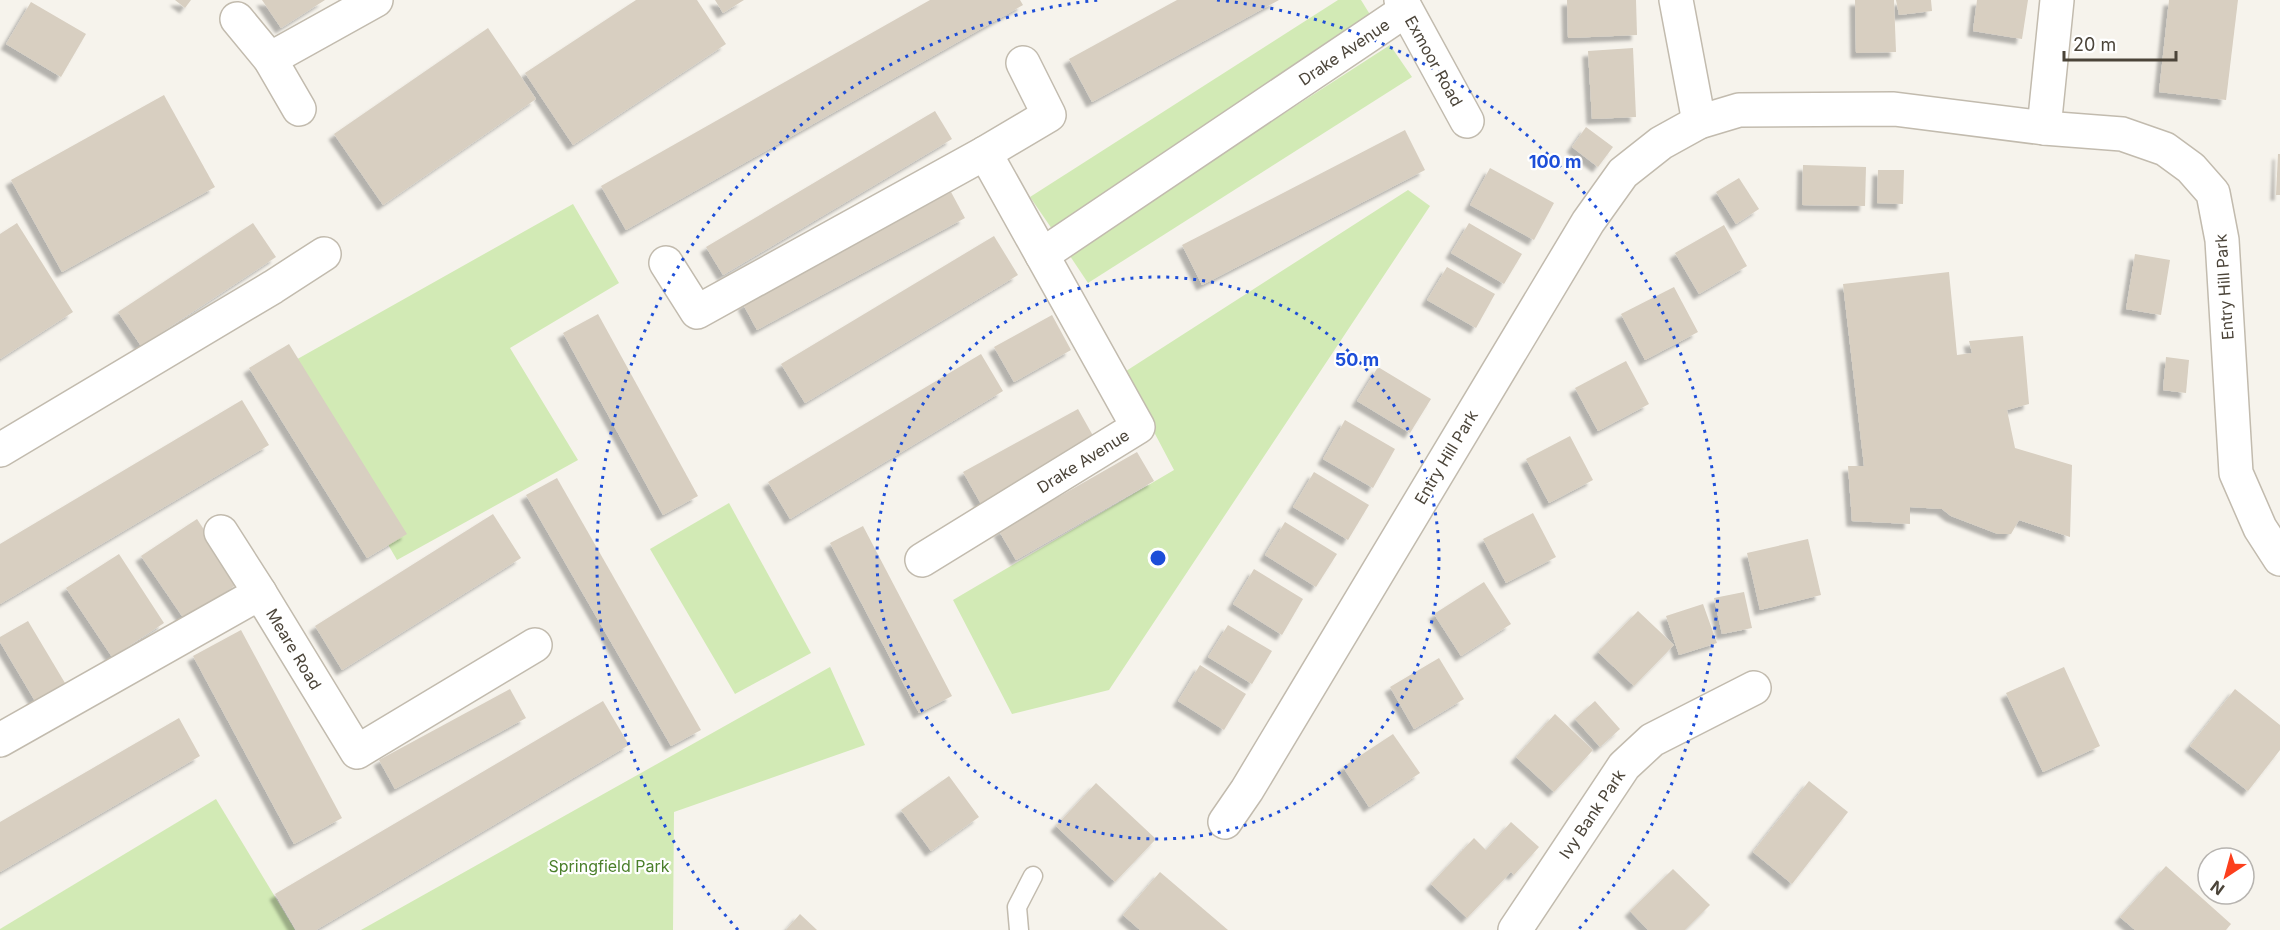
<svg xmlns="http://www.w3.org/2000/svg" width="2280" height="930" viewBox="0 0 2280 930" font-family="Inter,sans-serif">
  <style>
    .green { fill: #d2eab5 }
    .building { fill: #d8cfc1; filter: url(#shadow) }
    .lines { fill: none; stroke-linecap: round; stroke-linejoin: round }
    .lane-casing { stroke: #c2bbae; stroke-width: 21 }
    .street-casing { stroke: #c2bbae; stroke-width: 36 }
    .lane { stroke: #fff; stroke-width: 18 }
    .street { stroke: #fff; stroke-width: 33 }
    .ring { fill: none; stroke: #1d4ed8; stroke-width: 3; stroke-dasharray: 3 6 }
    .labels { text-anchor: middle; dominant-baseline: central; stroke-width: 4.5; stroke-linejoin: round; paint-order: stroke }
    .street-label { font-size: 16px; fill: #4b4439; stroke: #fff }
    .park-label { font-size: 16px; fill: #4a7f2a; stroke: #fff }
    .centre { fill: #1d4ed8; stroke: #fff; stroke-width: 3 }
    .ring-label { font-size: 18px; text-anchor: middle; font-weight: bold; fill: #1d4ed8; stroke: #fff; stroke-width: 4.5; stroke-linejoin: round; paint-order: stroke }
  </style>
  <defs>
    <filter id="shadow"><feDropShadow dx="-5.5" dy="5.5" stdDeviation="1.5" flood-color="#0004"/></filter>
  </defs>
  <rect width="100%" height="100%" fill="#f6f3ec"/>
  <!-- green -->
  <g class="green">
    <polygon points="1338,0 1361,0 1374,21 1052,229 1030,197"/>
    <polygon points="1390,45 1412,77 1088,283 1068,253"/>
    <polygon points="1408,190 1430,206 1109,690 1012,714 953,600 1174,470 1123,373"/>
    <polygon points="573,204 619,283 510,348 578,460 397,560 285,366"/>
    <polygon points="729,503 811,653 735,694 650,549"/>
    <polygon points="830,667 865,745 674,812 673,930 361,930"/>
    <polygon points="216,799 295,930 0,930 0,929"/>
  </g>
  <!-- building -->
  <g class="building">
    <polygon points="175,0 191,0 185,8"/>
    <polygon points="262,0 325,0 281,28"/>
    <polygon points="636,0 697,0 726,44 573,145 525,73"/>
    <polygon points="715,0 744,0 723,13"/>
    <polygon points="930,0 1020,0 1023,5 626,230 601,186"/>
    <polygon points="1177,0 1279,0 1092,102 1069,59"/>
    <polygon points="1567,0 1636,0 1637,35 1568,38"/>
    <polygon points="1855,0 1894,0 1896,52 1856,53"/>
    <polygon points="1896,0 1931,0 1932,11 1899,15"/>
    <polygon points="1977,0 2028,0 2022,39 1973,31"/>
    <polygon points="2169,0 2238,0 2226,100 2159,92"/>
    <polygon points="31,2 86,34 61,77 6,44"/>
    <polygon points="488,28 536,99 383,205 334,134"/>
    <polygon points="1633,48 1636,117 1592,119 1588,51"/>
    <polygon points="164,95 215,187 62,272 11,180"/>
    <polygon points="935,111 952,139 723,275 706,247"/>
    <polygon points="1586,127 1613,147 1598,167 1572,147"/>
    <polygon points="1405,130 1425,170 1202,285 1182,245"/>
    <polygon points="2278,154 2280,154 2280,195 2276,195"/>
    <polygon points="1803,165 1866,167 1865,206 1802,205"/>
    <polygon points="1490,168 1554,203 1534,240 1470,205"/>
    <polygon points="1878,170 1904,170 1903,204 1877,203"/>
    <polygon points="1739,178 1759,209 1736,224 1716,192"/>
    <polygon points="951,192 965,218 757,330 743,304"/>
    <polygon points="17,223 73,312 0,359 0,234"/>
    <polygon points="253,223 276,257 141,346 118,312"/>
    <polygon points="1469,223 1522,254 1504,284 1451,253"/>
    <polygon points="1724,225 1747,266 1699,294 1675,253"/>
    <polygon points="994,236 1018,275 805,403 781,364"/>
    <polygon points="2135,254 2170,260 2161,315 2126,309"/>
    <polygon points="1447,267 1495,294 1476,328 1427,300"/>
    <polygon points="1949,272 1957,355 1972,353 1969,341 2023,336 2029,404 2007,410 2015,448 2072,465 2070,537 2019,520 2011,534 1998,534 1951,516 1942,509 1910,507 1910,524 1852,521 1848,466 1864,466 1843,284"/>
    <polygon points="1674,287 1698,332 1645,360 1621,314"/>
    <polygon points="598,314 698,496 663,515 563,333"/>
    <polygon points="1052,315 1071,350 1014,382 994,347"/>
    <polygon points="289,344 407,534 367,558 249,368"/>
    <polygon points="981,354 1003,391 790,519 768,482"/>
    <polygon points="2166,357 2189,360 2186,393 2163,390"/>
    <polygon points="1626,361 1649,404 1598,431 1575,388"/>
    <polygon points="1378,367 1431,399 1410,433 1357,401"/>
    <polygon points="242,400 269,445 0,604 0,544"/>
    <polygon points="1078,409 1096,441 981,504 963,472"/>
    <polygon points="1345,420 1395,449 1373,488 1323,459"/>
    <polygon points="1570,436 1593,480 1549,503 1526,459"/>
    <polygon points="1137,452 1154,481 1016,560 999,531"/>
    <polygon points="1314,472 1369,505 1348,540 1293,507"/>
    <polygon points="557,478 701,730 671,746 526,495"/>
    <polygon points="1533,513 1556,557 1506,583 1483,539"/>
    <polygon points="493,514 521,558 342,670 315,626"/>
    <polygon points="197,519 239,583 184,619 141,556"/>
    <polygon points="1285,522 1337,554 1316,587 1265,555"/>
    <polygon points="863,526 952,696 919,713 830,543"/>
    <polygon points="1808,539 1821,595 1760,610 1747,553"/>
    <polygon points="119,554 164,623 112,657 66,588"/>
    <polygon points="1254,569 1303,599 1282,635 1233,604"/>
    <polygon points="1484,582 1511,624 1461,656 1434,614"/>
    <polygon points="1744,592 1752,628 1722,634 1714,598"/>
    <polygon points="1703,604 1717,643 1679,655 1666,616"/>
    <polygon points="1638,611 1674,645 1634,686 1598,652"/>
    <polygon points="28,621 65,683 35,701 0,642 0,637"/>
    <polygon points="1228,625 1272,651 1252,684 1208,657"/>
    <polygon points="241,630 342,818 294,844 193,656"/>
    <polygon points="1439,658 1464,699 1414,729 1390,687"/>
    <polygon points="1200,665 1246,694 1224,730 1178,701"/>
    <polygon points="2064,667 2100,746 2043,772 2006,693"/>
    <polygon points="510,689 526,718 395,789 379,760"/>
    <polygon points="2235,689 2280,725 2280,750 2248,791 2190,746"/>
    <polygon points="603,701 629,745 316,930 296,930 275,894"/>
    <polygon points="1595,701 1620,729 1600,747 1575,719"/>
    <polygon points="1555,714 1593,750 1554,792 1516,757"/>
    <polygon points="179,718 200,756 0,872 0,822"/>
    <polygon points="1393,734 1420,773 1369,807 1343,767"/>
    <polygon points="949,776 979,817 931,851 901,810"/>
    <polygon points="1809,781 1848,812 1792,884 1753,852"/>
    <polygon points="1096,783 1156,839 1115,882 1056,826"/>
    <polygon points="1511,822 1539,847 1514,875 1511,872 1467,918 1431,884 1474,838 1486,850"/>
    <polygon points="2166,866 2231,924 2226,930 2135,930 2120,917"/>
    <polygon points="1673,869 1710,905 1685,930 1648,930 1630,911"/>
    <polygon points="1160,872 1228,930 1140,930 1123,915"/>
    <polygon points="800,914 817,930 786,930"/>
  </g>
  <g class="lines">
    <!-- lane casing -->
    <g class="lane-casing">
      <polyline id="lane" points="1019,930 1017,907 1033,876"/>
    </g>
    <!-- street casing -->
    <g class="street-casing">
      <g id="street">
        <polyline points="1401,0 1467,121"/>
        <polyline points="1676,0 1699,122"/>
        <polyline points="237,19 270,59 299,109"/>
        <polyline points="270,59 376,0"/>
        <polyline points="2044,128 2057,0"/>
        <polyline points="985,153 1049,115 1023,63"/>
        <polyline points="666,263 697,312 985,153 1042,255"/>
        <polyline points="0,450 273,287 324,254"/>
        <polyline points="221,532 260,593"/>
        <polyline points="922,560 1138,427 1042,255 1406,10"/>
        <polyline points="0,740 260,593 357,752 535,645"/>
        <polyline points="1225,822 1247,790 1588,222 1623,173 1661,143 1699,122 1739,110 1894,109 2044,128 2122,134 2165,149 2191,168 2213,193 2222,240 2236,473 2260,528 2280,559"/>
        <polyline points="1515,930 1624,766 1652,740 1754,688"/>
      </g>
    </g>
    <!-- lane -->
    <use href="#lane" class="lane"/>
    <!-- street -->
    <use href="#street" class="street"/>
  </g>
  <!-- distance rings -->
  <g class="ring">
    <circle cx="1158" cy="558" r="281"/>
    <path d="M738 930A561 561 0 0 1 1099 0M1217 0A561 561 0 0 1 1578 930"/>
  </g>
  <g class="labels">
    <!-- street labels -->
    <g class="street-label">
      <text transform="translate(1344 52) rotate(-34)">Drake Avenue</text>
      <text transform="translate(1434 61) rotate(61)">Exmoor Road</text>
      <text transform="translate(2224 287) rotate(-94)">Entry Hill Park</text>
      <text transform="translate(1446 457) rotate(-59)">Entry Hill Park</text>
      <text transform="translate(1083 461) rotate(-32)">Drake Avenue</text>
      <text transform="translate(294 649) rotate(59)">Meare Road</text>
      <text transform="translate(1592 814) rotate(-56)">Ivy Bank Park</text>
    </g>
    <!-- park labels -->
    <g class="park-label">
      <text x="609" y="866">Springfield Park</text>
    </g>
  </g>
  <circle cx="1158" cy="558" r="9" class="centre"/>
  <g class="ring-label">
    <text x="1555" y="168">100 m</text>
    <text x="1357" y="366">50 m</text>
  </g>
  <!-- north arrow -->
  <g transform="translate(2226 876) rotate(216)"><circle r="28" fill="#ffffff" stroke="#b7b4b0" stroke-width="1.5"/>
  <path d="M0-4.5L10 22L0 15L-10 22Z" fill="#fc3f1d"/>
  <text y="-9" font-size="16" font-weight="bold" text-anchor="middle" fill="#4b4439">N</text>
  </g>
  <!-- scale -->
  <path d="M2064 51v9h112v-9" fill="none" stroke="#4b4439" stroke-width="3"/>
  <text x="2073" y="51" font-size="18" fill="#4b4439" stroke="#ffffff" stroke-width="4.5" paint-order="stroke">20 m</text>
</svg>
